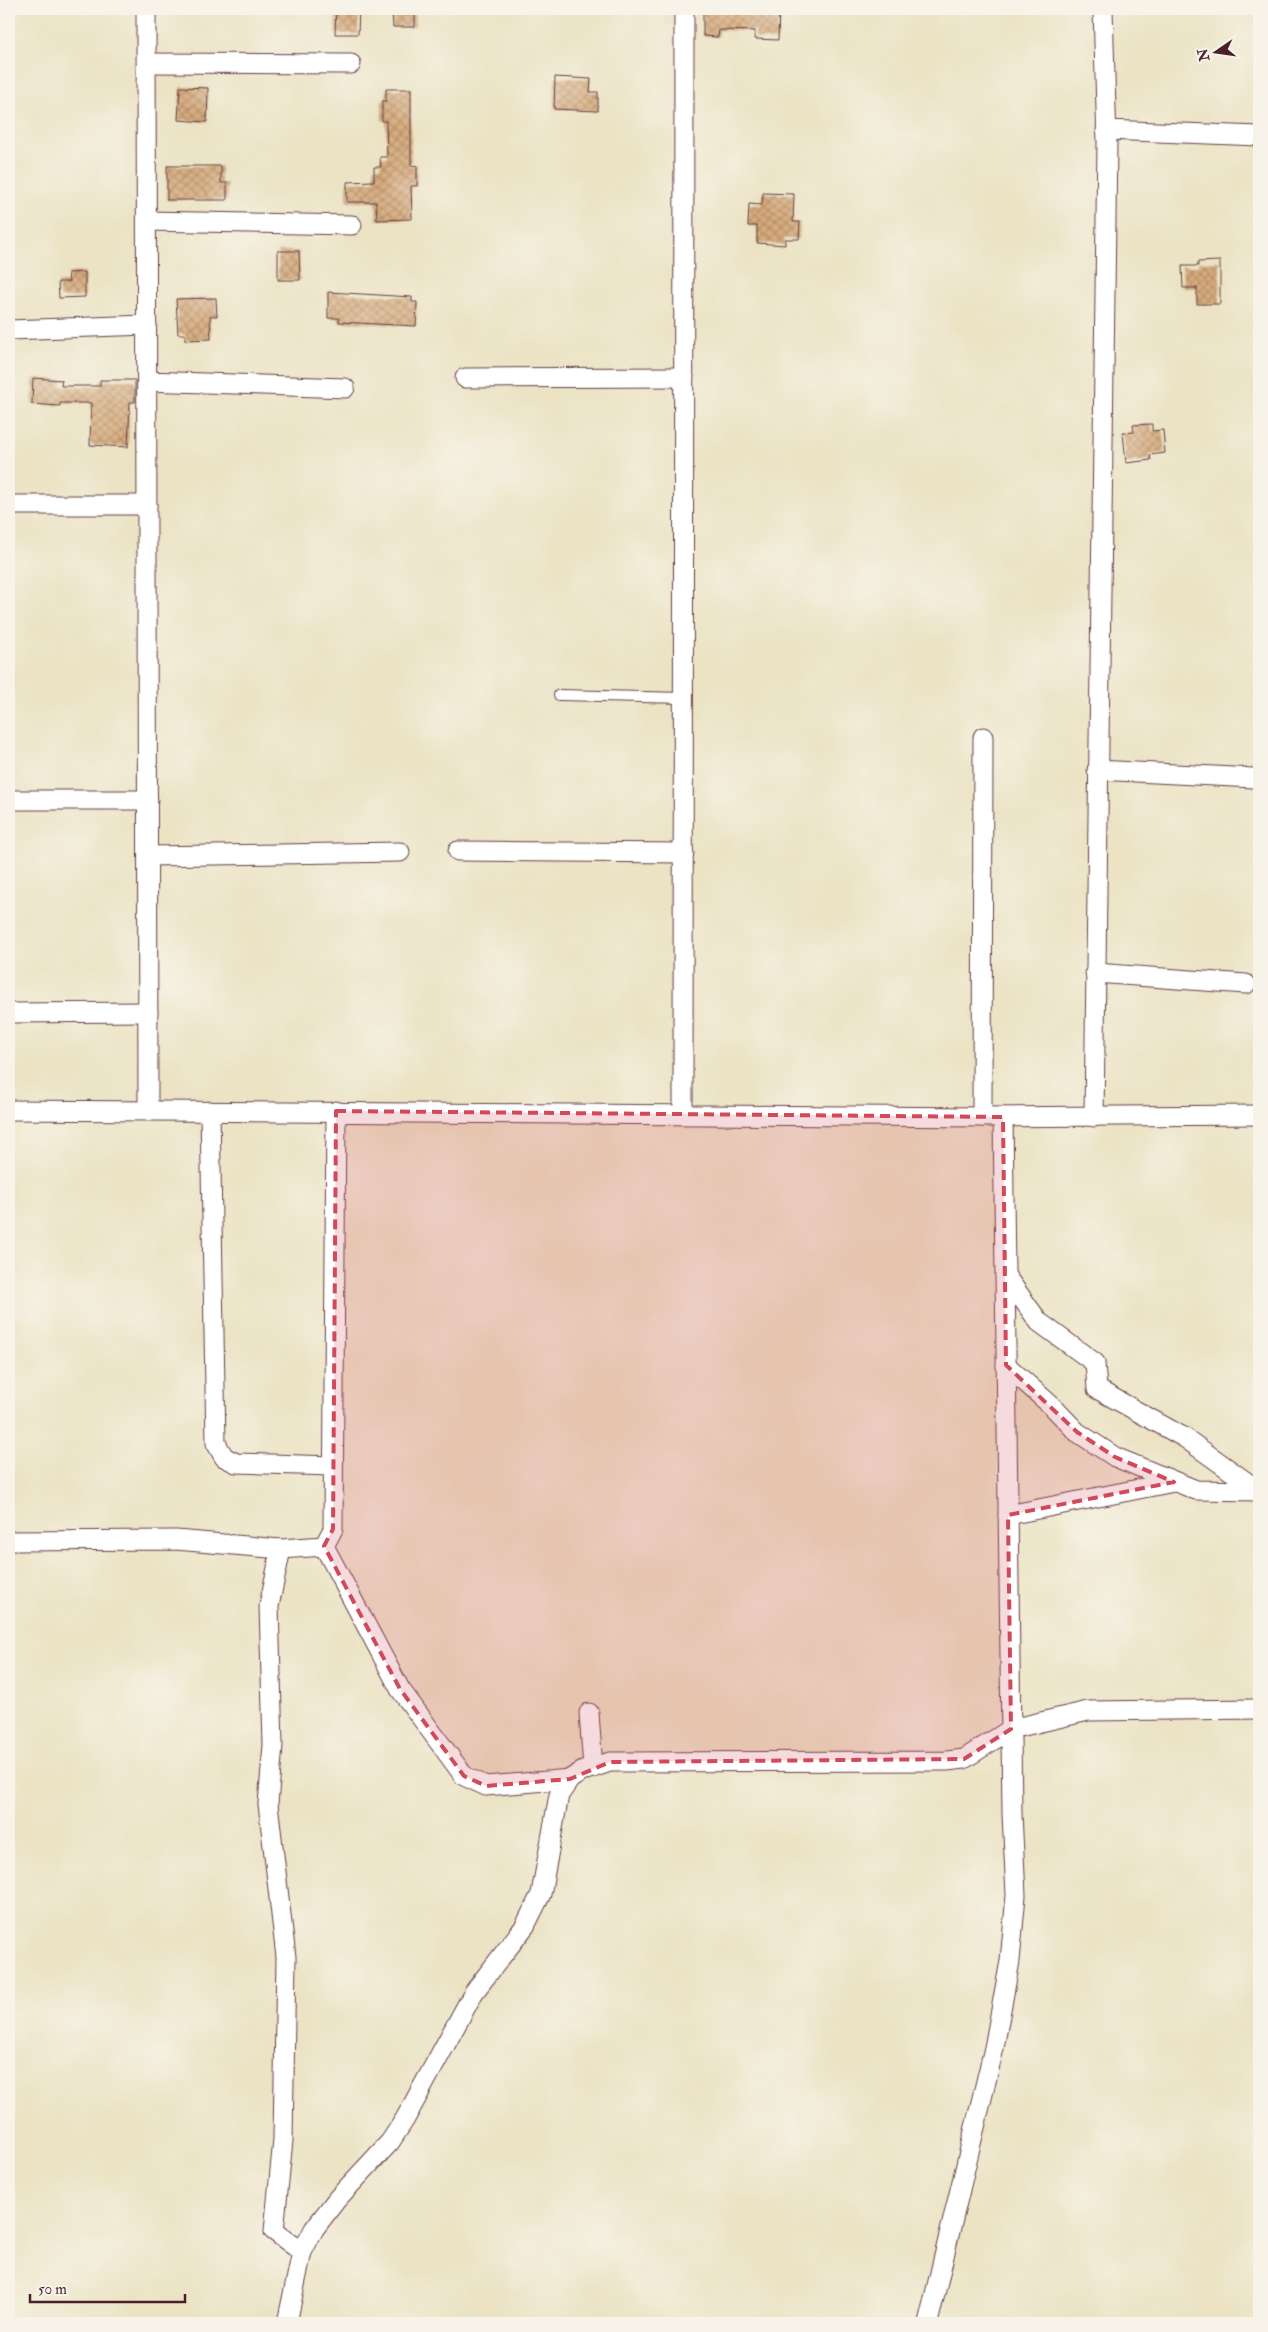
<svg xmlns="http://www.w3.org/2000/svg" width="1268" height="2332" viewBox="0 0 1268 2332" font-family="'IM FELL Double Pica',serif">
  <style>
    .building { fill: url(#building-cross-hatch) }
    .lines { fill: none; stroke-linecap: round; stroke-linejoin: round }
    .lane-casing { stroke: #623c42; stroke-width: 12 }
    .street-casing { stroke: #623c42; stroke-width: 21 }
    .lane { stroke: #fff; stroke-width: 10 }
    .street { stroke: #fff; stroke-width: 19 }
    .marked { fill: #d1495b; fill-opacity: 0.2; stroke: #d1495b; stroke-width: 4; stroke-dasharray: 10 6; stroke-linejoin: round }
  </style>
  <defs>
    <pattern id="building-cross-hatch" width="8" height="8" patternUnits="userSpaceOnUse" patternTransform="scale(1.25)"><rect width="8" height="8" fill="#d7ac7e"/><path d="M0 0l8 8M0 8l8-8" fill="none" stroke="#b08b67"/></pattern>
  </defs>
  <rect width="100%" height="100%" fill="#f7f3e8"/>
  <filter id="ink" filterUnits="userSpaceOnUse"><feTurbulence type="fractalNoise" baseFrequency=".02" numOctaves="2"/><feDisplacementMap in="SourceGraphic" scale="10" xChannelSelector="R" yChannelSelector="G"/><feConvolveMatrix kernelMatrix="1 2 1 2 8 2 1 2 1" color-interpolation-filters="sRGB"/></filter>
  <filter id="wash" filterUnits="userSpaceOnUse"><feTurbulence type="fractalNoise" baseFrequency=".0096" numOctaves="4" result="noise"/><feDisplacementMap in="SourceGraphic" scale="20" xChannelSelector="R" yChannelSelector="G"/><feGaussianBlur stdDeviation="1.12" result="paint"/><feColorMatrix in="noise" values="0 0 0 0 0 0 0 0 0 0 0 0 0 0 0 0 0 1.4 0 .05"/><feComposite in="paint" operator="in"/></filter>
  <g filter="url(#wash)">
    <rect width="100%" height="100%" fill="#ebe3c4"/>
    <g id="blocks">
      <!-- building -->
      <g class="building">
        <polygon points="336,9 359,9 358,34 335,34"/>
        <polygon points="392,9 415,9 415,27 393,27"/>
        <polygon points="748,9 779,9 778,40 755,39 755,31 719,30 718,37 703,36 703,11 748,12"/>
        <polygon points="555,77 591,79 590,92 598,92 598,111 554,109"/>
        <polygon points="180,87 208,88 207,122 178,120"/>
        <polygon points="386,89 411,89 411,166 417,165 417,186 411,186 412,219 377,220 376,202 347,202 347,182 374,181 374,167 381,167 380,157 387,157 386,121 382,121 382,101 386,101"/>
        <polygon points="167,166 221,166 221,183 227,183 227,200 167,200"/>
        <polygon points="763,193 794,194 793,222 800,222 799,239 785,239 785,245 757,243 757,226 748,226 749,204 762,205"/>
        <polygon points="278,251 299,251 300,280 278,280"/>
        <polygon points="1220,261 1220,304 1197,304 1197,288 1183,288 1182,266 1198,266 1198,262"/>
        <polygon points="85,272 85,297 59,298 58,282 69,282 68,273"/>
        <polygon points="328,292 412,297 412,302 417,302 416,326 339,322 339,318 328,318"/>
        <polygon points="216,298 217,316 210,316 211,339 185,340 185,334 178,334 176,299"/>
        <polygon points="33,378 62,380 61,386 100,386 100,380 135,380 135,402 130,402 128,447 90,445 91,403 60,403 60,406 32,404"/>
        <polygon points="1152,424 1152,431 1163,430 1165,453 1150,455 1151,460 1126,463 1123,433 1134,432 1133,425"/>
      </g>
    </g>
  </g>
  <g filter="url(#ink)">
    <use href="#blocks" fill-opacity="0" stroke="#623c42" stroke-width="1"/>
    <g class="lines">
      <!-- lane casing -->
      <g class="lane-casing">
        <polyline id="lane" points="559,695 684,698"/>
      </g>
      <!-- street casing -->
      <g class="street-casing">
        <g id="street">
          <polyline points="146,9 148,1110"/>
          <polyline points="147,63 351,64"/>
          <polyline points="1106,130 1259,136"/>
          <polyline points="147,221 352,225"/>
          <polyline points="9,330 147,325"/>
          <polyline points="465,378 684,377"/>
          <polyline points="147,381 345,388"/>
          <polyline points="9,505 147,505"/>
          <polyline points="1097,770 1253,778"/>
          <polyline points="9,800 148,800"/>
          <polyline points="458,851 684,853"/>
          <polyline points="148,856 400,852"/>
          <polyline points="1095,973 1246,984"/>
          <polyline points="9,1013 148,1012"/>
          <polyline points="9,1110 982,1117 1259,1115"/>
          <polyline points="210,1111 216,1443 224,1457 236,1463 333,1466"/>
          <polyline points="683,1114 684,9"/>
          <polyline points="982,1117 983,737"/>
          <polyline points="1094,1117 1107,143 1103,9"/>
          <polyline points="1005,1275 1039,1322 1095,1363 1097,1389 1185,1438 1259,1491"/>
          <polyline points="1006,1365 1054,1408 1077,1432 1115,1457 1196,1490 1259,1491"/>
          <polyline points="1008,1515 1174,1482"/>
          <polyline points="9,1541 176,1540 281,1549 324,1546 333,1529 336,1111"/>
          <polyline points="324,1546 400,1689 464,1776 486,1786 570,1779"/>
          <polyline points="281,1549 269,1606 273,1745 268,1804 286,1957 283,2140 274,2231 302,2252"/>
          <polyline points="589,1713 593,1768"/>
          <polyline points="287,2323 302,2252 314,2229 337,2199 390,2142 405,2119 474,1992 525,1926 541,1894 559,1795 570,1779 583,1771 610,1762 947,1761 964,1759 1011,1729 1088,1711 1259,1709"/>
          <polyline points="928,2323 994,2048 1010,1961 1016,1895 1012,1814 1003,1117"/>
        </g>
      </g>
      <!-- lane -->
      <use href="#lane" class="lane"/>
      <!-- street -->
      <use href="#street" class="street"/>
    </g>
  </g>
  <!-- marked area -->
  <path class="marked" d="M 336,1111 L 1003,1117 L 1006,1365 L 1077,1432 L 1115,1457 L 1174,1482 L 1008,1515 L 1011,1729 L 964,1759 L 610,1762 L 570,1779 L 486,1786 L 464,1776 L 400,1689 L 324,1546 L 333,1529 Z"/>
  <!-- margin -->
  <rect width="1268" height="2332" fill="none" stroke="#f7f3e8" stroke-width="30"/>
  <!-- north arrow -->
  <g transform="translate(1216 52) rotate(257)" stroke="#f7f3e8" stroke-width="4" paint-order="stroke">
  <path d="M0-4L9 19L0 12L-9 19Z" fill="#4a1f2b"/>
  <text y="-8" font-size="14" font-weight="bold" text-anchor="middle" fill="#4a1f2b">N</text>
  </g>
  <!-- scale -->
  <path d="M30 2294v8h155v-8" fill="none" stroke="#4a1f2b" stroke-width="2.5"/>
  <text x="38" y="2294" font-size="15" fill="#4a1f2b" stroke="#f7f3e8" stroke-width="4" paint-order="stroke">50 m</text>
</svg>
